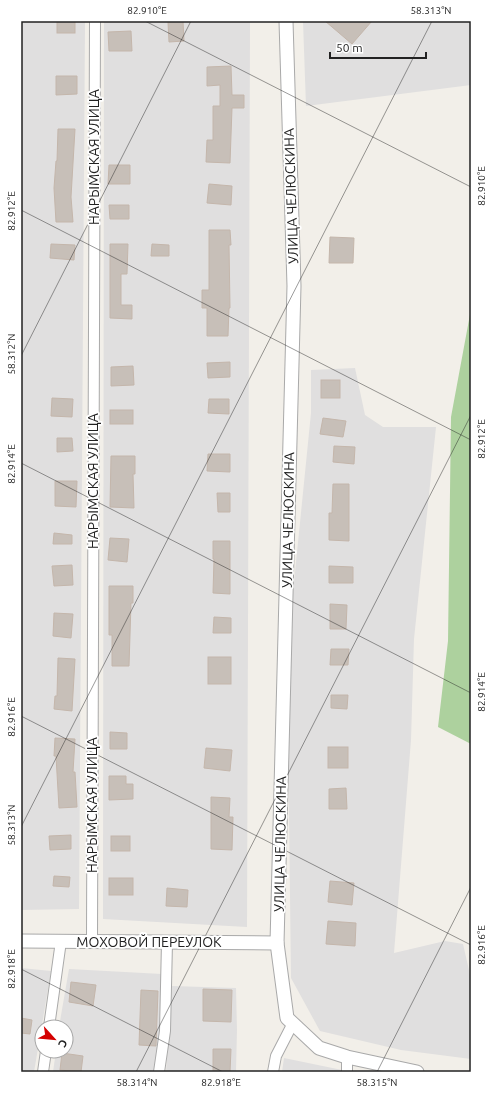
<svg xmlns="http://www.w3.org/2000/svg" width="492" height="1093" viewBox="0 0 492 1093" font-family="Ubuntu,sans-serif">
  <style>
    .residential { fill: #e0dfdf }
    .forest { fill: #add19e }
    .building { fill: #c7bfb8; stroke: #c4b6ab }
    .lines { fill: none; stroke-linecap: round; stroke-linejoin: round }
    .minor-casing { stroke: #a9a9a9; stroke-width: 12 }
    .tertiary-casing { stroke: #a9a9a9; stroke-width: 15 }
    .minor { stroke: #fff; stroke-width: 10 }
    .tertiary { stroke: #fff; stroke-width: 13 }
    .ticks { fill: none; stroke: #222; stroke-width: 1; stroke-opacity: 0.45 }
    .labels { text-anchor: middle; dominant-baseline: central; stroke-width: 3.5; stroke-linejoin: round; paint-order: stroke }
    .street-label { font-size: 14px; fill: #222; stroke: #fff }
    .neatline { fill: none; stroke: #222; stroke-width: 1.5 }
    .ticks-label { font-size: 10px; text-anchor: middle; fill: #222 }
  </style>
  <rect width="100%" height="100%" fill="#f2efe9"/>
  <!-- residential -->
  <g class="residential">
    <polygon points="21,21 85,21 79,909 21,910"/>
    <polygon points="104,21 250,21 247,927 103,919"/>
    <polygon points="303,21 471,21 471,85 306,106"/>
    <polygon points="355,368 365,415 383,427 436,427 414,639 411,740 394,953 445,941 463,944 471,979 471,1059 401,1050 320,1031 291,978 288,729 290,622 311,413 311,370"/>
    <polygon points="21,968 51,971 34,1072 21,1072"/>
    <polygon points="69,969 162,974 158,1053 154,1072 53,1072 56,1051 66,1051 66,1027 59,1027"/>
    <polygon points="172,986 236,988 237,1030 236,1071 244,1072 166,1072"/>
    <polygon points="284,1058 342,1070 342,1072 282,1072"/>
  </g>
  <!-- forest -->
  <polygon class="forest" points="471,309 471,744 438,727 448,641 451,417"/>
  <!-- building -->
  <g class="building">
    <rect x="57" y="21" width="18" height="12"/>
    <polygon points="183,21 184,41 169,42 168,22"/>
    <polygon points="325,21 372,21 352,44"/>
    <polygon points="131,31 132,51 109,51 108,32"/>
    <polygon points="231,66 232,95 244,95 244,108 232,108 230,163 206,162 207,140 213,140 213,106 220,106 220,85 207,86 207,67"/>
    <polygon points="56,76 77,76 77,94 56,95"/>
    <polygon points="58,129 75,129 71,197 73,222 56,222 54,188 56,161 57,161"/>
    <polygon points="109,165 130,165 130,184 108,184"/>
    <polygon points="209,184 232,186 231,205 207,203"/>
    <polygon points="109,205 129,205 129,219 110,219"/>
    <polygon points="209,230 230,230 231,245 229,245 230,308 229,308 228,336 207,336 207,308 202,308 202,290 209,290"/>
    <polygon points="330,237 354,238 353,263 329,263"/>
    <polygon points="51,244 75,245 74,260 50,258"/>
    <polygon points="110,244 128,244 127,274 121,274 121,305 132,305 132,319 110,318"/>
    <polygon points="152,244 169,245 169,256 151,256"/>
    <polygon points="230,362 230,377 208,378 207,363"/>
    <polygon points="133,366 134,385 111,386 111,367"/>
    <rect x="321" y="380" width="19" height="18"/>
    <polygon points="52,398 73,399 72,417 51,416"/>
    <polygon points="209,399 229,399 229,414 208,413"/>
    <rect x="110" y="410" width="23" height="14"/>
    <polygon points="323,418 346,421 343,437 320,434"/>
    <polygon points="57,438 72,438 73,451 57,452"/>
    <polygon points="334,446 355,447 354,464 333,462"/>
    <polygon points="208,454 230,454 230,472 207,471"/>
    <polygon points="111,456 135,456 135,474 133,474 134,508 110,507"/>
    <polygon points="55,481 77,481 76,507 55,506"/>
    <polygon points="333,484 349,484 349,541 329,540 329,513 332,513"/>
    <polygon points="217,493 230,493 230,512 218,512"/>
    <polygon points="54,533 72,535 72,544 53,544"/>
    <polygon points="110,538 129,539 127,562 108,560"/>
    <polygon points="213,541 230,541 230,594 213,593 214,559 213,559"/>
    <polygon points="72,565 73,585 54,586 52,566"/>
    <polygon points="329,566 353,567 353,583 329,583"/>
    <polygon points="109,586 133,586 133,603 131,603 129,666 112,666 112,635 109,635"/>
    <polygon points="330,604 347,605 346,629 330,629"/>
    <polygon points="54,613 73,614 71,638 53,636"/>
    <polygon points="214,617 231,618 231,633 213,633"/>
    <polygon points="331,649 349,649 348,665 330,665"/>
    <rect x="208" y="657" width="23" height="27"/>
    <polygon points="58,658 75,659 72,711 54,709 55,696 57,696"/>
    <polygon points="331,695 348,695 347,709 331,708"/>
    <polygon points="110,732 127,733 127,749 110,749"/>
    <polygon points="55,738 75,739 73,772 75,772 77,807 59,808 56,756 54,756"/>
    <rect x="328" y="747" width="20" height="21"/>
    <polygon points="206,748 232,750 230,771 204,768"/>
    <polygon points="109,776 126,776 126,784 133,784 133,799 109,800"/>
    <polygon points="346,788 347,809 329,809 329,789"/>
    <polygon points="211,797 230,798 229,817 233,817 232,850 211,849"/>
    <polygon points="71,835 71,849 50,850 49,836"/>
    <rect x="111" y="836" width="19" height="15"/>
    <polygon points="54,876 70,877 69,887 53,886"/>
    <rect x="109" y="878" width="24" height="17"/>
    <polygon points="330,881 354,883 352,905 328,902"/>
    <polygon points="167,888 188,890 187,907 166,906"/>
    <polygon points="328,921 356,923 355,946 326,944"/>
    <polygon points="71,982 96,985 93,1006 69,1002"/>
    <polygon points="203,989 232,990 231,1022 203,1021"/>
    <polygon points="141,990 158,991 156,1046 139,1045"/>
    <polygon points="21,1018 32,1020 30,1034 21,1033"/>
    <polygon points="213,1049 231,1049 230,1072 213,1072"/>
    <polygon points="62,1053 83,1056 81,1072 60,1070"/>
  </g>
  <g class="lines">
    <!-- minor casing -->
    <g class="minor-casing">
      <g id="minor">
        <polyline points="92,941 95,21"/>
        <polyline points="49,1027 61,941"/>
        <polyline points="43,1072 46,1051"/>
        <polyline points="159,1072 165,1031 167,942"/>
        <polyline points="273,1072 276,1056 293,1023"/>
        <polyline points="347,1072 347,1057"/>
      </g>
    </g>
    <!-- tertiary casing -->
    <g class="tertiary-casing">
      <g id="tertiary">
        <polyline points="286,21 294,286 277,943 287,1018 319,1048 347,1057 417,1072"/>
        <polyline points="21,941 277,943"/>
      </g>
    </g>
    <!-- minor -->
    <use href="#minor" class="minor"/>
    <!-- tertiary -->
    <use href="#tertiary" class="tertiary"/>
  </g>
  <!-- ticks -->
  <path class="ticks" d="M 145,21 L 471,187M 21,210 L 471,440M 21,356 L 191,21M 21,463 L 471,693M 21,716 L 471,945M 21,827 L 432,21M 21,969 L 223,1072M 136,1072 L 471,415M 377,1072 L 471,887"/>
  <g class="labels">
    <!-- street labels -->
    <g class="street-label">
      <text transform="translate(94 157) rotate(-90)">НАРЫМСКАЯ УЛИЦА</text>
      <text transform="translate(291 196) rotate(-92)">УЛИЦА ЧЕЛЮСКИНА</text>
      <text transform="translate(93 481) rotate(-90)">НАРЫМСКАЯ УЛИЦА</text>
      <text transform="translate(288 520) rotate(-89)">УЛИЦА ЧЕЛЮСКИНА</text>
      <text transform="translate(92 805) rotate(-90)">НАРЫМСКАЯ УЛИЦА</text>
      <text transform="translate(280 844) rotate(-89)">УЛИЦА ЧЕЛЮСКИНА</text>
      <text x="149" y="942">МОХОВОЙ ПЕРЕУЛОК</text>
    </g>
  </g>
  <!-- border -->
  <rect width="492" height="1093" fill="none" stroke="#ffffff" stroke-width="44"/>
  <!-- north arrow -->
  <g transform="translate(54 1039) rotate(117)"><circle r="19" fill="#ffffff" stroke="#a7a7a7"/>
  <path d="M0-3L7 15L0 10L-7 15Z" fill="#d40000"/>
  <text y="-6" font-size="11" font-weight="bold" text-anchor="middle" fill="#222222">С</text>
  </g>
  <!-- scale -->
  <path d="M330 52v6h96v-6" fill="none" stroke="#222222" stroke-width="2"/>
  <text x="336" y="52" font-size="12" fill="#222222" stroke="#ffffff" stroke-width="3" paint-order="stroke">50 m</text>
  <rect x="22" y="22" width="448" height="1049" class="neatline"/>
  <g class="ticks-label">
    <text x="147" y="14">82.910°E</text>
    <text x="431" y="14">58.313°N</text>
    <text transform="translate(481 186) rotate(-90)" y="4">82.910°E</text>
    <text transform="translate(11 211) rotate(-90)" y="4">82.912°E</text>
    <text transform="translate(11 354) rotate(-90)" y="4">58.312°N</text>
    <text transform="translate(481 439) rotate(-90)" y="4">82.912°E</text>
    <text transform="translate(11 464) rotate(-90)" y="4">82.914°E</text>
    <text transform="translate(481 692) rotate(-90)" y="4">82.914°E</text>
    <text transform="translate(11 717) rotate(-90)" y="4">82.916°E</text>
    <text transform="translate(11 825) rotate(-90)" y="4">58.313°N</text>
    <text transform="translate(481 945) rotate(-90)" y="4">82.916°E</text>
    <text transform="translate(11 969) rotate(-90)" y="4">82.918°E</text>
    <text x="137" y="1086">58.314°N</text>
    <text x="221" y="1086">82.918°E</text>
    <text x="377" y="1086">58.315°N</text>
  </g>
</svg>
